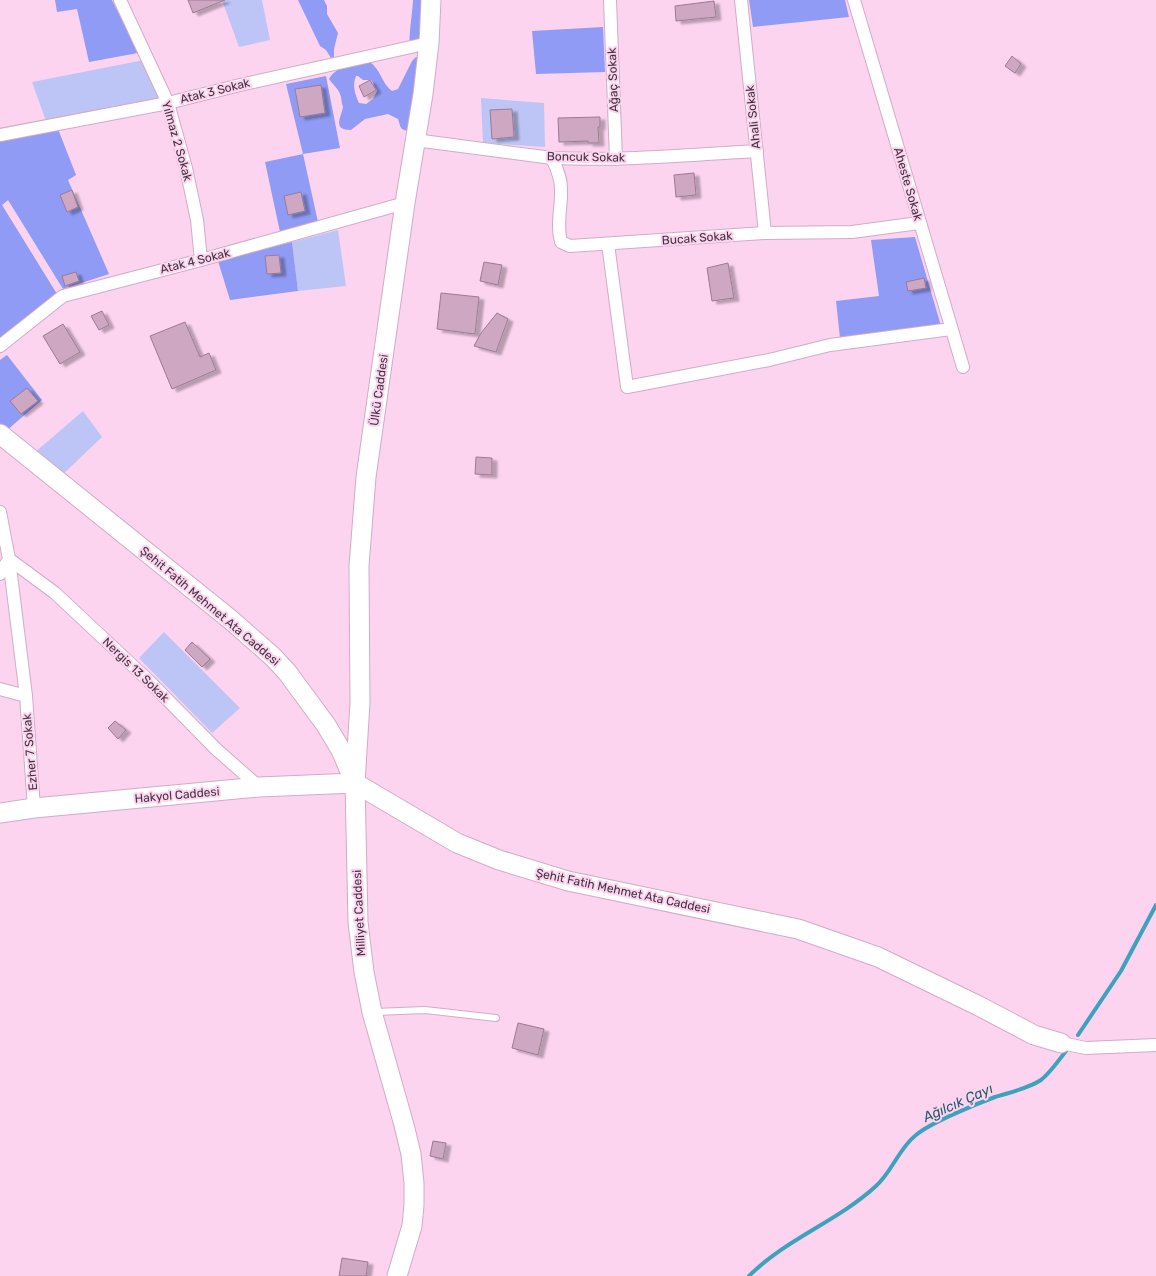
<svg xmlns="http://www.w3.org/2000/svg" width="1156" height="1276" viewBox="0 0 1156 1276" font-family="Rubik,sans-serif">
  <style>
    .green { fill: #bcc5f5 }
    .forest { fill: #8f9bf4; fill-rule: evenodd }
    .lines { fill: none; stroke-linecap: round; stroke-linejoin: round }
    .stream { stroke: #3da2bd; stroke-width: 4 }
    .building { fill: #cea7c3; stroke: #9e7993; filter: url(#shadow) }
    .lane-casing { stroke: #d2abc7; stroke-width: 8 }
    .street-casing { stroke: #d2abc7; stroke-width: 14 }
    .secondary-casing { stroke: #d2abc7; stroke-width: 21 }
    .lane { stroke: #fff; stroke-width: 6 }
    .street { stroke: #fff; stroke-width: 12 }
    .secondary { stroke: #fff; stroke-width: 19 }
    .labels { text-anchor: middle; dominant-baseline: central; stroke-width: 4; stroke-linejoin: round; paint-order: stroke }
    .street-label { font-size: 12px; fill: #43333e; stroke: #fcd4f0 }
    .water-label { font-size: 14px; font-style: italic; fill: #245e6c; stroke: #fcd4f0 }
  </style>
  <defs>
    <filter id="shadow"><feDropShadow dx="5" dy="3" stdDeviation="1" flood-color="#0004"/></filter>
  </defs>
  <rect width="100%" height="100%" fill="#fcd4f0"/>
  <!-- green -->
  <g class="green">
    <polygon points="222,0 262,0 270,40 239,47"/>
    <polygon points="144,60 160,101 46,121 32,82"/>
    <polygon points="481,98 544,103 545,147 483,143"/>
    <polygon points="338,230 346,286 298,291 292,242"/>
    <polygon points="83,411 102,437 60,477 33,454"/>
    <polygon points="164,632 240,708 212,733 139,658"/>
  </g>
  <!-- forest -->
  <g class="forest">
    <polygon points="55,0 112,0 138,53 89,62 77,9 57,12"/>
    <polygon points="298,0 324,0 327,6 327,14 338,33 334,49 334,57 331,58 326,50 320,46"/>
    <path d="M 413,0 L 426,0 L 424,41 L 410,45 C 408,41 413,8 413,0 Z"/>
    <polygon points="749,0 845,0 849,17 753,27"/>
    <polygon points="603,27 605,72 536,74 532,31"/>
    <path d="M 416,57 L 420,57 L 408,131 C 399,129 401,127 398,119 L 388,114 L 365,119 L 351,130 C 332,130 341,118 343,107 C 341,102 342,98 340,94 C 338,88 332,84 329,79 C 337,65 355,65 370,62 C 381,70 382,84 392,91 L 398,89 L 412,61 ZM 356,76 L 358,76 L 363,80 L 371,80 L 377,91 L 373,99 L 366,104 L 359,103 C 355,94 352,85 356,76 Z"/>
    <polygon points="326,76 340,148 303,154 318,222 280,232 265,162 303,154 286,84"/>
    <polygon points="58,129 76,175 68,180 109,274 63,289 8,200 2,205 57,294 0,338 0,142"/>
    <polygon points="915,237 941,326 840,338 836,301 879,296 871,240"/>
    <polygon points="292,242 298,291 230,300 218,261"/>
    <polygon points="7,355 42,400 6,431 0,426 0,360"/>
  </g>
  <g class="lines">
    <!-- stream -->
    <g class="stream">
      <polyline points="1078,1035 1121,971 1156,905"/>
      <path d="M 749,1276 C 786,1239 838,1221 876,1186 C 892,1172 899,1148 916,1135 C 930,1123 976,1104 995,1097 C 1011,1092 1027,1089 1041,1080 C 1051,1072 1058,1061 1066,1051"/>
    </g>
  </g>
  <!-- building -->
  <g class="building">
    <polygon points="188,0 225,0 193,13"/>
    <polygon points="714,1 716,17 676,21 675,6"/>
    <polygon points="1012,56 1021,64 1015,73 1005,66"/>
    <polygon points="370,80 376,90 364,97 359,86"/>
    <polygon points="321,85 325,113 300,117 295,89"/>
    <polygon points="512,109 514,137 492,139 490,110"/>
    <polygon points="600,117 600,127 598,127 599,143 588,143 588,141 559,142 558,118"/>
    <polygon points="694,173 696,195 676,197 674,175"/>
    <polygon points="72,190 78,207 67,212 60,195"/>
    <polygon points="301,192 305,211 288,215 284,196"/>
    <polygon points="279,255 281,273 267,274 265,256"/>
    <polygon points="484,262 502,265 498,285 480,281"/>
    <polygon points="728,263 734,298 712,301 707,268"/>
    <polygon points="76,272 79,281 65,286 62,276"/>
    <polygon points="924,278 926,288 908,291 906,282"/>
    <polygon points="441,293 479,297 475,334 437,329"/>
    <polygon points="102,311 109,325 99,330 91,316"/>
    <polygon points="497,313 508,319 496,352 474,346 481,333"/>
    <polygon points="185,322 200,357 209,353 216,370 172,389 150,336"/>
    <polygon points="63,324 80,352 60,364 43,336"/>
    <polygon points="27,388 38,401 21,414 10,401"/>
    <polygon points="476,457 492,458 492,475 475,474"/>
    <polygon points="192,642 210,659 202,667 185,650"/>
    <polygon points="115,721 126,730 118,739 108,728"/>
    <polygon points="518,1023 544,1029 538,1055 512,1048"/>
    <polygon points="433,1141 446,1143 443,1159 430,1156"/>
    <polygon points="342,1258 368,1262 366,1276 339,1276"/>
  </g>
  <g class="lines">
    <!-- lane casing -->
    <g class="lane-casing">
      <polyline id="lane" points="375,1012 425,1010 496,1018"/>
    </g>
    <!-- street casing -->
    <g class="street-casing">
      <g id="street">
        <polyline points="120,0 168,103 186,168 197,220 201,260"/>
        <polyline points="610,0 616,159"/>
        <polyline points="741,0 765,233"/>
        <polyline points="854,0 963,367"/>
        <polyline points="0,135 168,103 240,85 429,43"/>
        <path d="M 415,140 L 552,158 C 621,161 689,155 757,151"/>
        <path d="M 552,158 C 556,167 561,177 561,188 C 562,206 556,224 561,242 L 570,246 L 765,233 L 852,232 L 919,223"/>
        <polyline points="608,244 627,387 769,360 830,345 951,329"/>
        <polyline points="0,346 63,296 201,260 405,203"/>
        <polyline points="0,512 9,559 0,574"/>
        <polyline points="9,559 55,593 149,681 216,749 259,787"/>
        <polyline points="9,559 26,696 34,808"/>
        <polyline points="0,689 26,696"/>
        <polyline points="1061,1043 1086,1048 1156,1045"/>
      </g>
    </g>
    <!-- secondary casing -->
    <g class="secondary-casing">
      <g id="secondary">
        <polyline points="0,434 231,620 273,657 287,672 326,725 341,750 355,783 457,843 499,860 568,881 798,929 878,957 979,1006 1034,1035 1061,1043"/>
        <polyline points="0,813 34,808 259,787 355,783"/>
        <polyline points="397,1276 412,1226 414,1205 414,1183 411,1154 404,1125 372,1012 364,972 358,922 355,783 360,703 359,566 366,477 405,203 423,94 429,43 431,0"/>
      </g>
    </g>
    <!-- lane -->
    <use href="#lane" class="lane"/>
    <!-- street -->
    <use href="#street" class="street"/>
    <!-- secondary -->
    <use href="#secondary" class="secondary"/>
  </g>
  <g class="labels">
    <!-- street labels -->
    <g class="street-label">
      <text transform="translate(613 80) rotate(-92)">Ağaç Sokak</text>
      <text transform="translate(215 91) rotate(-14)">Atak 3 Sokak</text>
      <text transform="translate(753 117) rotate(-96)">Ahali Sokak</text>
      <text transform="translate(177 141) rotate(74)">Yılmaz 2 Sokak</text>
      <text transform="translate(586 157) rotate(1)">Boncuk Sokak</text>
      <text transform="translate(908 184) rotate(74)">Aheste Sokak</text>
      <text transform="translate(697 238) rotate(-4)">Bucak Sokak</text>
      <text transform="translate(195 261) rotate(-14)">Atak 4 Sokak</text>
      <text transform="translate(379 390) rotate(-82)">Ülkü Caddesi</text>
      <text transform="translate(210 606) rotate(40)">Şehit Fatih Mehmet Ata Caddesi</text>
      <text transform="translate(136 670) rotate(44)">Nergis 13 Sokak</text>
      <text transform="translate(30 752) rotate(-95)">Ezher 7 Sokak</text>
      <text transform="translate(177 795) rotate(-5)">Hakyol Caddesi</text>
      <text transform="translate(623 891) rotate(12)">Şehit Fatih Mehmet Ata Caddesi</text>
      <text transform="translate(359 913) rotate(-93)">Milliyet Caddesi</text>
    </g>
    <!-- water labels -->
    <g class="water-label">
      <text transform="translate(958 1103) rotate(-24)">Ağılcık Çayı</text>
    </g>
  </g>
</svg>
